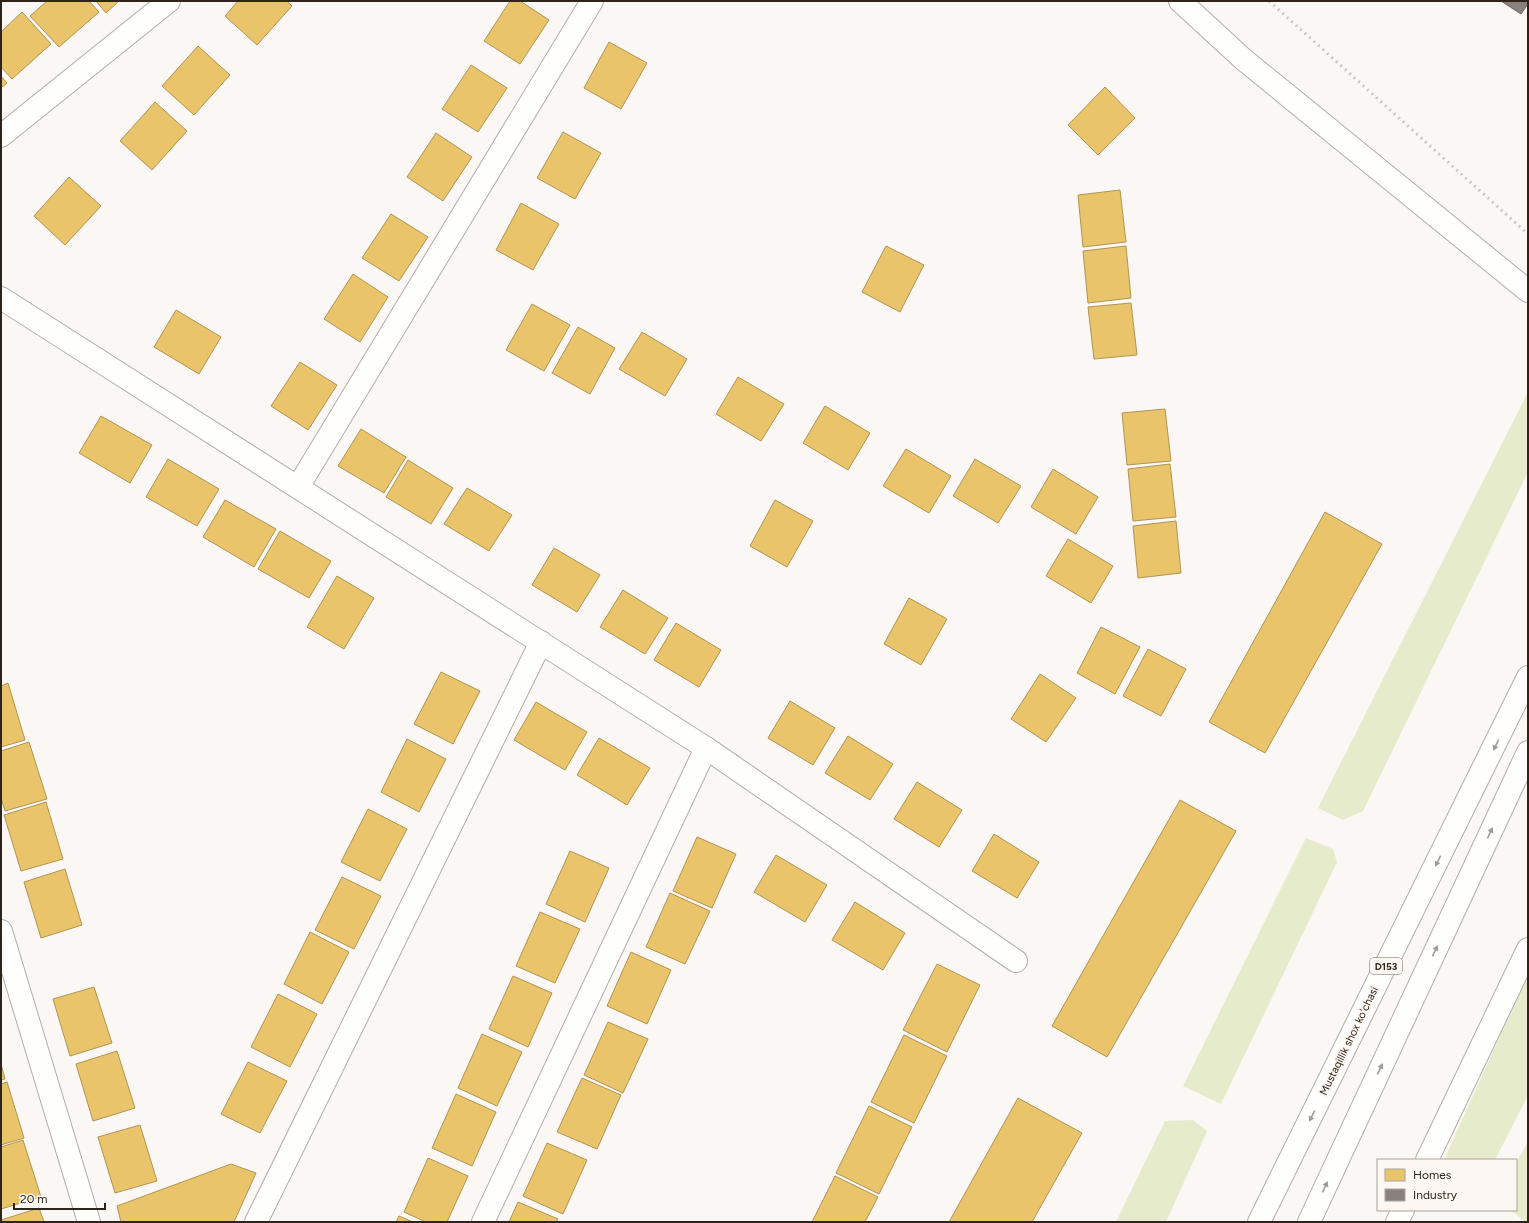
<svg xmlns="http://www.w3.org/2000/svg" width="1529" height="1223" viewBox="0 0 1529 1223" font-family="Figtree,sans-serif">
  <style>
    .green { fill: #e6ebcc }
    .homes { fill: #e9c46a; stroke: #b19452 }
    .industry { fill: #8a817c; stroke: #6e655f }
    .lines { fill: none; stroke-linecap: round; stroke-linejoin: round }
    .minor-casing { stroke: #b3ada8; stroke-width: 24 }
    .major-casing { stroke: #b3ada8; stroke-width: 24 }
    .minor { stroke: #fefefd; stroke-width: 22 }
    .major { stroke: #fefefd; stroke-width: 22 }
    .rail { stroke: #cac8c7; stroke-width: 3; stroke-dasharray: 2 4; stroke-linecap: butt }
    .oneway { fill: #a09c97 }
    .labels { text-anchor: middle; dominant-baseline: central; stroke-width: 4; stroke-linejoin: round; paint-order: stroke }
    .shield { fill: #fcf7f2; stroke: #6c635c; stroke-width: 1 }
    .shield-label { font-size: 10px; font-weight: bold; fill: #2e241b }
    .street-label { font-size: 11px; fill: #2e241b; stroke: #fcf7f2 }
  </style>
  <rect width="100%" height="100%" fill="#faf7f4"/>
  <!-- green -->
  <g class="green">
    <polygon points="1528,392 1528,472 1363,811 1343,820 1318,808"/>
    <polygon points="1306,838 1333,849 1337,862 1221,1104 1183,1086"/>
    <polygon points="1528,974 1528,1095 1495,1160 1444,1160"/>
    <polygon points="1193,1120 1207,1131 1166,1222 1116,1222 1165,1121"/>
    <polygon points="1528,1141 1528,1222 1525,1222 1511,1210 1516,1210 1516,1164"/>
  </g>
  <!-- homes -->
  <g class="homes">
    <polygon points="47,1 89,1 99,12 59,47 30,16"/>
    <polygon points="96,1 119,1 106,13"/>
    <polygon points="238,1 287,1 292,6 257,45 225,16"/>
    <polygon points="510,1 520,1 549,20 520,64 484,41"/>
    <polygon points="22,12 51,44 12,79 1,67 1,32"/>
    <polygon points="609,42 647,63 621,109 584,88"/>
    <polygon points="198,46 230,75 194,115 162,86"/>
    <polygon points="471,65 507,88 478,132 442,109"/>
    <polygon points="1,76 7,83 1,88"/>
    <polygon points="1105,87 1135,118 1098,155 1068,125"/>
    <polygon points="155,102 187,131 152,170 120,141"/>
    <polygon points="563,132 601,153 575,199 537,178"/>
    <polygon points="436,133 472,157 443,201 407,177"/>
    <polygon points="69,177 101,206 65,245 34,216"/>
    <polygon points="1120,190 1126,242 1083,247 1078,195"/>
    <polygon points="521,203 559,224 533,270 496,250"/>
    <polygon points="391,214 428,237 399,281 362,258"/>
    <polygon points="886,246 924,265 900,312 862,292"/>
    <polygon points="1126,246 1131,298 1088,303 1083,251"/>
    <polygon points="353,274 388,297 360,342 324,319"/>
    <polygon points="1131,303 1137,355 1094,359 1088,307"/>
    <polygon points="532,304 570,325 544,371 506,350"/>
    <polygon points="176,310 221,337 199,374 154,347"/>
    <polygon points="578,327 615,348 590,394 552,373"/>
    <polygon points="642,332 687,359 665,396 619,369"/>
    <polygon points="300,362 337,385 308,430 271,406"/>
    <polygon points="738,377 784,404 761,441 716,414"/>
    <polygon points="825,406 870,433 848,470 803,443"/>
    <polygon points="1165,409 1171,461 1127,465 1122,413"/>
    <polygon points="101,416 152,445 130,483 79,453"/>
    <polygon points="361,429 406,457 384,493 338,466"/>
    <polygon points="906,449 951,476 929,513 883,486"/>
    <polygon points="168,459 219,489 197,526 146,497"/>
    <polygon points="975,459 1021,486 998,523 953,496"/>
    <polygon points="408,460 453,488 431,524 386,497"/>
    <polygon points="1170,464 1176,517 1133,521 1128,469"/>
    <polygon points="1053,469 1098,497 1076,534 1031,507"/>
    <polygon points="467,488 512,515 489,551 444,524"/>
    <polygon points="225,500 276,529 254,567 203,537"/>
    <polygon points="775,500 813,521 787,567 750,546"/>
    <polygon points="1325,512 1382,544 1265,753 1209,722"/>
    <polygon points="1176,521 1181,573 1138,578 1133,526"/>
    <polygon points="280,531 331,561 309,598 258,569"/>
    <polygon points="1068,539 1113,566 1091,603 1046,576"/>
    <polygon points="554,548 600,575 577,612 532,585"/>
    <polygon points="337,576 374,598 344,649 307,627"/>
    <polygon points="623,590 668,618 645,654 600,627"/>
    <polygon points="909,598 947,619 921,665 884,644"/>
    <polygon points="676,623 721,650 699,687 654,660"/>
    <polygon points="1101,627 1140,647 1115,694 1077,673"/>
    <polygon points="1148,649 1186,669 1161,716 1123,696"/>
    <polygon points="441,672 480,691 453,744 414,724"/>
    <polygon points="1040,674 1076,698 1046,742 1011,719"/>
    <polygon points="8,683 25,740 1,747 1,686"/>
    <polygon points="790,701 835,728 813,765 768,738"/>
    <polygon points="536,702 587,732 565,770 514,740"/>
    <polygon points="848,736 893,764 870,800 825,773"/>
    <polygon points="599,738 650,768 627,805 577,775"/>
    <polygon points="407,739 446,759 419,812 381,792"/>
    <polygon points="29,742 47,799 5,811 1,798 1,751"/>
    <polygon points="917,782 962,810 939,847 894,819"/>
    <polygon points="1180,800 1236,831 1107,1057 1052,1026"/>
    <polygon points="46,802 63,859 21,871 4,815"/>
    <polygon points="368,809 407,829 380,881 341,862"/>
    <polygon points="994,834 1039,862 1017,898 972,871"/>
    <polygon points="697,837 736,854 712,908 673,891"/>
    <polygon points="570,851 609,868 585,922 546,904"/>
    <polygon points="776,855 827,885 805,922 754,892"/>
    <polygon points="65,869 82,925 41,938 24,882"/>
    <polygon points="342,877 381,896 354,949 315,930"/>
    <polygon points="670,893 710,911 685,964 646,947"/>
    <polygon points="855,902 905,933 883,970 832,940"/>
    <polygon points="540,912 580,929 555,983 516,966"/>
    <polygon points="310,932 349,952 322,1004 284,984"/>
    <polygon points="631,952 671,970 647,1024 607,1006"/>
    <polygon points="937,964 980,985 947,1052 903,1030"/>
    <polygon points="513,976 552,993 528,1047 489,1029"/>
    <polygon points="94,987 112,1043 70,1056 53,999"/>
    <polygon points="278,994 317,1014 290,1067 251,1047"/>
    <polygon points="608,1022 648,1039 623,1093 584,1075"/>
    <polygon points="482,1034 522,1052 497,1106 458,1088"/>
    <polygon points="904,1035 947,1056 914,1123 871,1102"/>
    <polygon points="117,1051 135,1108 93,1121 76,1064"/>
    <polygon points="248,1062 287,1081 260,1133 221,1114"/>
    <polygon points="1,1064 5,1079 1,1080"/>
    <polygon points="582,1078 621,1095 597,1149 557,1132"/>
    <polygon points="7,1082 24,1138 1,1145 1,1084"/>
    <polygon points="456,1094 496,1112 472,1166 432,1148"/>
    <polygon points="1018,1098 1082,1133 1032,1222 949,1222"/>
    <polygon points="869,1106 912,1127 879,1194 836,1173"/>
    <polygon points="140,1125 157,1181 115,1193 98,1137"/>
    <polygon points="23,1140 41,1197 1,1209 1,1147"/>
    <polygon points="547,1143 587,1160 563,1214 523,1196"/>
    <polygon points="428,1158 468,1176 447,1222 426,1222 404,1212"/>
    <polygon points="231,1164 256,1173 234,1222 121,1222 117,1206"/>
    <polygon points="835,1176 878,1197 865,1222 812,1222"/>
    <polygon points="518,1202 558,1219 556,1222 509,1222"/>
    <polygon points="39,1208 44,1222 1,1222 1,1220"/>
    <polygon points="399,1216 413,1222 396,1222"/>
  </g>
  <!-- industry -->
  <polygon class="industry" points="1501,1 1528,1 1528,4 1521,14"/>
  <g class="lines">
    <!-- minor casing -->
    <g class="minor-casing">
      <g id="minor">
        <polyline points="1180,1 1243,59 1528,291"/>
        <polyline points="1,136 169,1"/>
        <polyline points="1,298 706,748 1016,961"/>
        <polyline points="298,487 592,1"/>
        <polyline points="1,931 89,1222"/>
        <polyline points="1427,1160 1528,949"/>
        <polyline points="256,1222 541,642"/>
        <polyline points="483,1222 706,748"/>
        <polyline points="1397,1222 1403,1210"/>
      </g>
    </g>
    <!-- major casing -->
    <g class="major-casing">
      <g id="major">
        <polyline points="1259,1222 1528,677"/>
        <polyline points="1309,1222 1528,752"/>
      </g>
    </g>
    <!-- minor -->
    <use href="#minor" class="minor"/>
    <!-- major -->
    <use href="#major" class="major"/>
    <!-- rail -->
    <polyline class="rail" points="1269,1 1528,234"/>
  </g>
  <!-- one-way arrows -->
  <defs><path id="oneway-solid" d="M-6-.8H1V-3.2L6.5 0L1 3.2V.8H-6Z"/></defs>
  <g class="oneway">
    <use href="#oneway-solid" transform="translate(1496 745) rotate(116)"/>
    <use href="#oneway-solid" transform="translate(1490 833) rotate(-65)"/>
    <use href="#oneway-solid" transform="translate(1438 861) rotate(116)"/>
    <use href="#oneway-solid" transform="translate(1435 951) rotate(-65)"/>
    <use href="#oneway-solid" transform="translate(1380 1069) rotate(-65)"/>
    <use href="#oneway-solid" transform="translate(1312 1116) rotate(116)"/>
    <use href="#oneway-solid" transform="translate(1325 1187) rotate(-65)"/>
  </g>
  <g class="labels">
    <!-- shield labels -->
    <rect class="shield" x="1370" y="958" width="32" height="16" rx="3"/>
    <g class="shield-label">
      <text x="1386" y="966">D153</text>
    </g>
    <!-- street labels -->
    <g class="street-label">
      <text transform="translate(1349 1041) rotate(-64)">Mustaqillik shox ko'chasi</text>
    </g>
  </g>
  <!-- border -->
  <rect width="1529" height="1223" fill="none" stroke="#2e241b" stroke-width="4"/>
  <!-- legend -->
  <rect x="1377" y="1159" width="140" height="52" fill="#fcf7f2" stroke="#aaa39c"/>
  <rect x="1385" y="1169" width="20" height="12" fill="#e9c46a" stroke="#aaa39c"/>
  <text x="1413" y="1179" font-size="12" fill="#2e241b">Homes</text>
  <rect x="1385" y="1189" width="20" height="12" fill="#8a817c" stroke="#aaa39c"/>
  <text x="1413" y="1199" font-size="12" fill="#2e241b">Industry</text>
  <!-- scale -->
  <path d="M14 1203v6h91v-6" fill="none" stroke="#2e241b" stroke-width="2"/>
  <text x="20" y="1203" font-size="12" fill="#2e241b" stroke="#fcf7f2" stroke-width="3" paint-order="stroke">20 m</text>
</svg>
